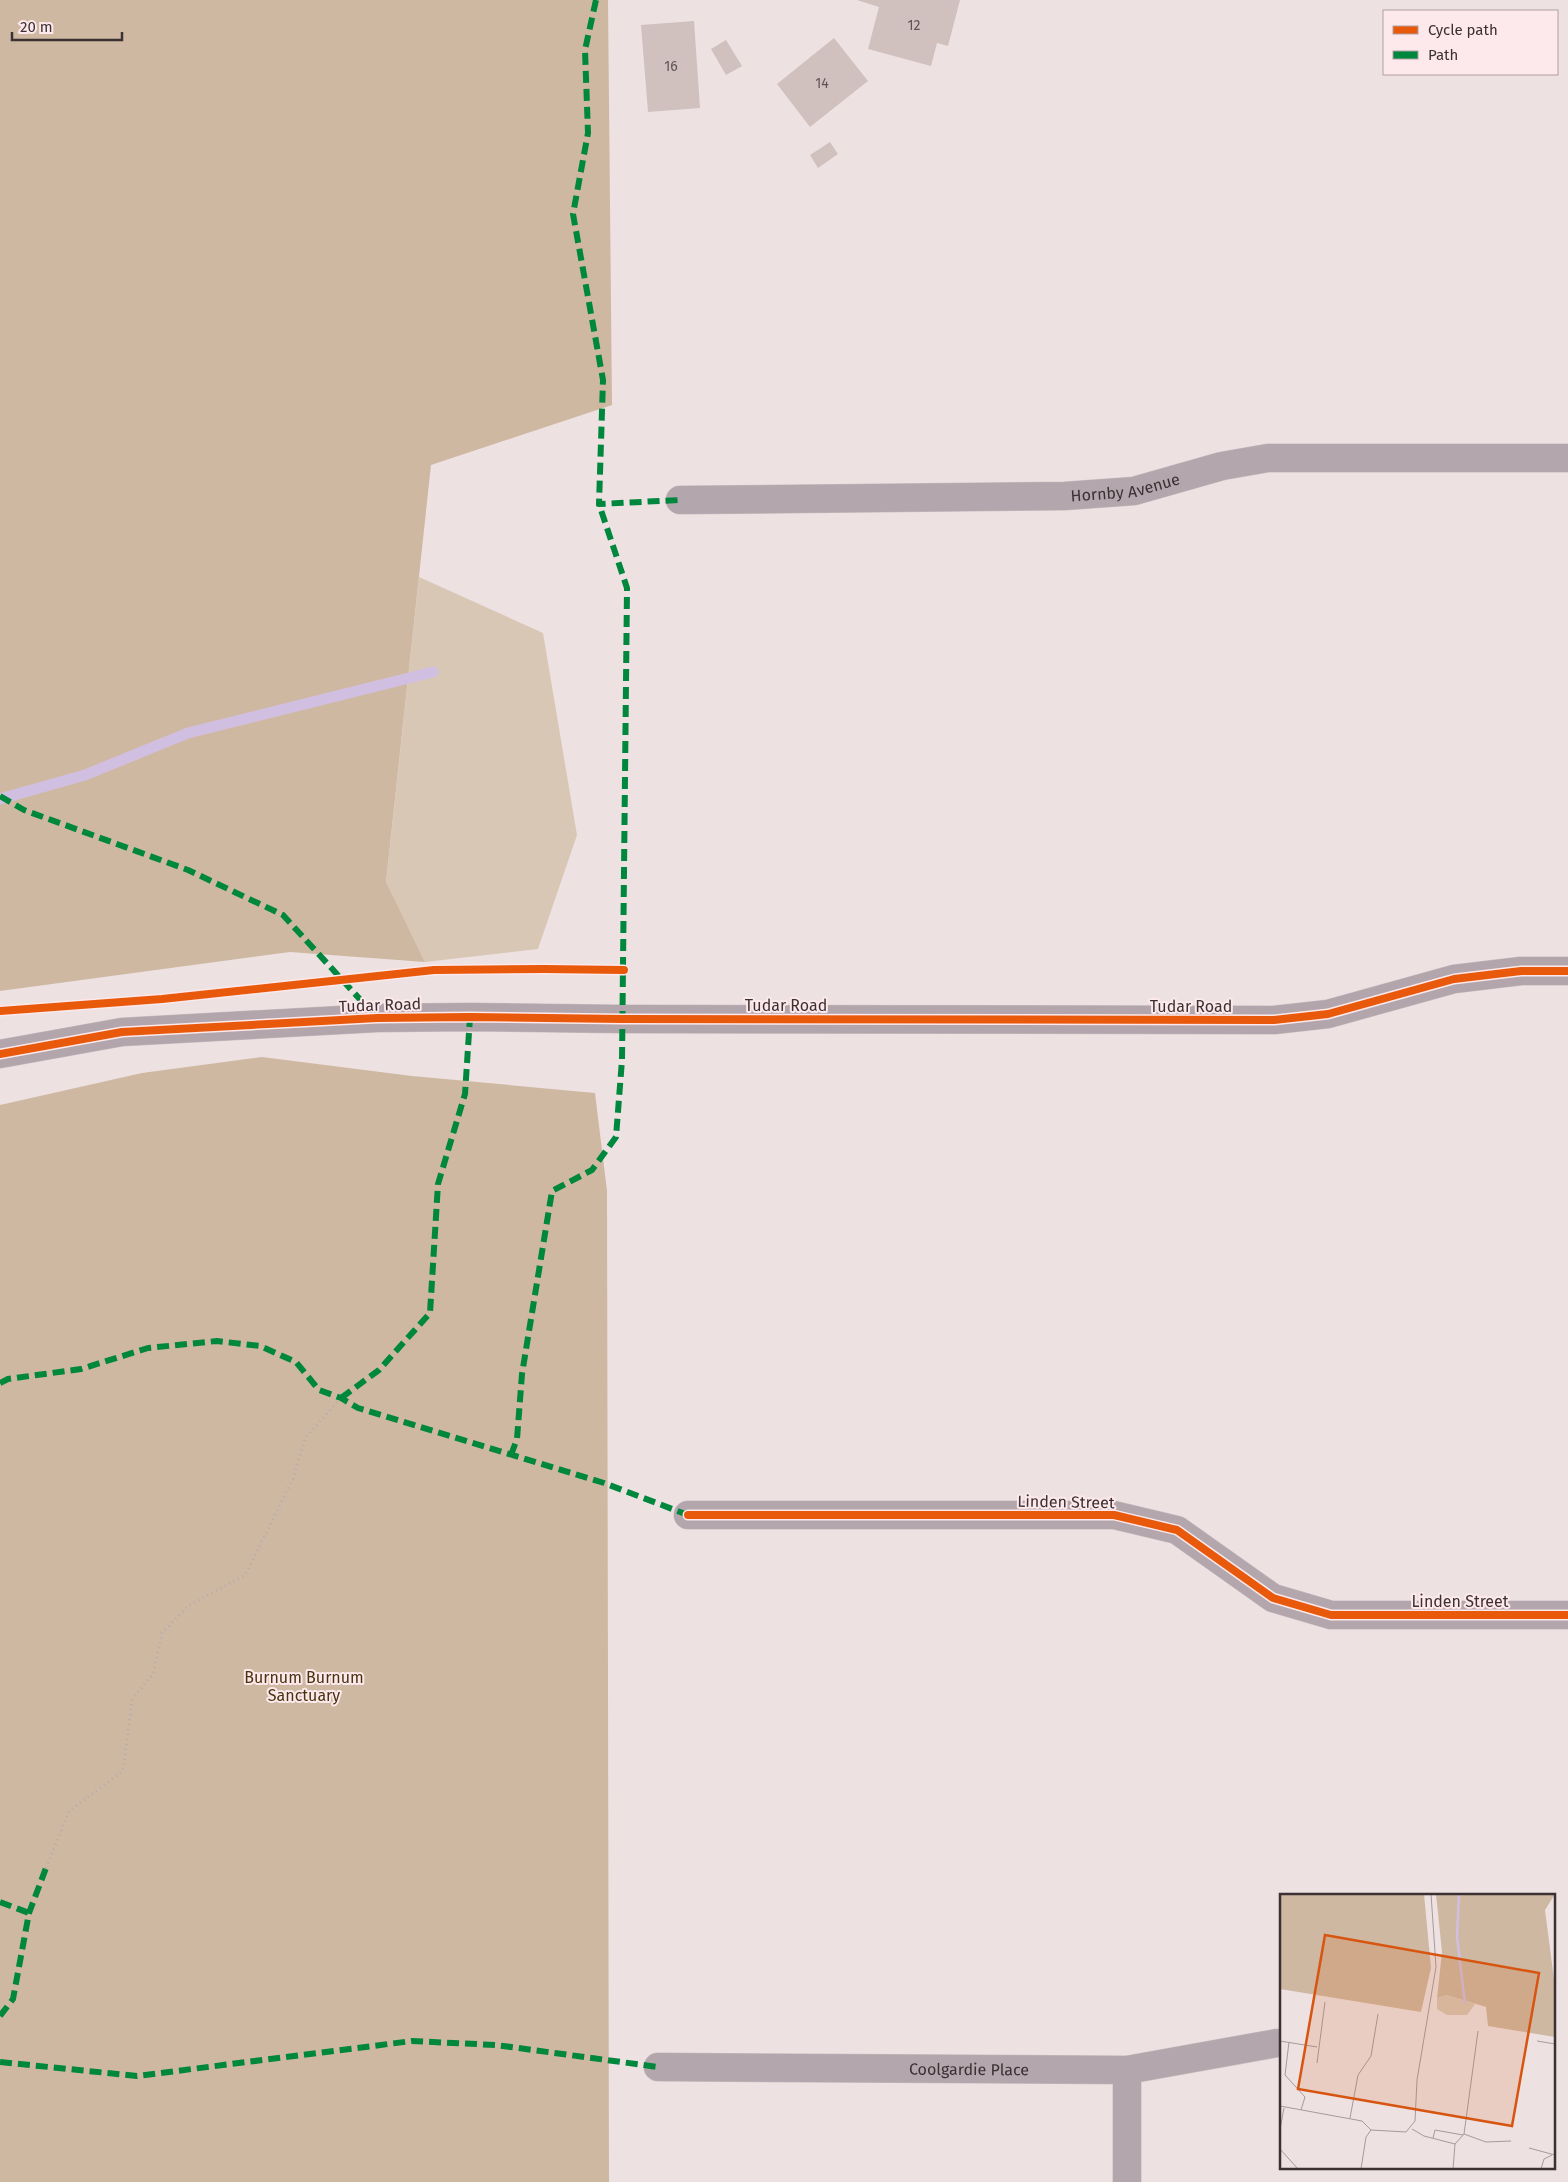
<svg xmlns="http://www.w3.org/2000/svg" width="1568" height="2182" viewBox="0 0 1568 2182" font-family="'Fira Sans',sans-serif">
  <style>
    .green { fill: #d9c7b6 }
    .forest { fill: #cfb8a1 }
    .lines { fill: none; stroke-linecap: round; stroke-linejoin: round }
    .stream { stroke: #d1bfe1; stroke-width: 11 }
    .building { fill: #d0c1be }
    .street-casing { stroke: #c9bfc0; stroke-width: 29 }
    .secondary-casing { stroke: #c9bfc0; stroke-width: 29 }
    .path { stroke: #b5abaf; stroke-width: 3; stroke-dasharray: 1 4; stroke-linecap: butt }
    .street { stroke: #b3a6ad; stroke-width: 28 }
    .secondary { stroke: #b3a5ac; stroke-width: 28 }
    .quiet { stroke: #00873e; stroke-width: 6; stroke-dasharray: 12 6; stroke-linecap: butt }
    .cycleway-casing { stroke: #fde9eb; stroke-width: 11 }
    .cycleway { stroke: #e8590c; stroke-width: 8 }
    .labels { text-anchor: middle; dominant-baseline: central; stroke-width: 4; stroke-linejoin: round; paint-order: stroke }
    .number-label { font-size: 14px; fill: #605555 }
    .street-label { font-size: 16px; fill: #3b3132; stroke: #fde9eb }
    .park-label { font-size: 16px; fill: #4a320f; stroke: #fde9eb }
    .inset-river { fill: none; stroke: #d1bfe1; stroke-width: 2.5 }
    .inset-road { fill: none; stroke: #a69b9c; stroke-width: 1 }
    .view { fill: #d75510; fill-opacity: 0.15; stroke: #d75510; stroke-width: 2.5 }
    .inset-edge { fill: none; stroke: #3b3132; stroke-width: 2.5 }
  </style>
  <rect width="100%" height="100%" fill="#ede1e2"/>
  <!-- green -->
  <polygon class="green" points="419,577 543,633 577,835 538,949 425,962 386,883"/>
  <!-- forest -->
  <g class="forest">
    <polygon points="0,0 608,0 612,405 431,465 386,882 425,962 290,952 0,991"/>
    <polygon points="262,1057 412,1076 595,1093 607,1191 609,2182 0,2182 0,1105 142,1073"/>
  </g>
  <g class="lines">
    <!-- stream -->
    <polyline class="stream" points="0,799 85,775 188,733 433,672"/>
  </g>
  <!-- building -->
  <g class="building">
    <polygon points="857,0 960,0 948,46 937,43 931,66 868,49 879,7"/>
    <polygon points="694,21 700,108 648,112 641,25"/>
    <polygon points="834,38 868,81 810,127 777,84"/>
    <polygon points="726,40 742,66 726,75 711,49"/>
    <polygon points="830,142 838,154 818,168 810,155"/>
  </g>
  <g class="lines">
    <!-- street casing -->
    <g class="street-casing">
      <g id="street">
        <path id="s1" d="M 680,500 L 1065,496 L 1134,491 L 1222,466 L 1268,458 L 1568,458"/>
        <polyline points="688,1515 1114,1515 1177,1530 1273,1598 1331,1615 1568,1615"/>
        <path id="s2" d="M 658,2067 L 1127,2070 L 1277,2043"/>
        <polyline points="1127,2182 1127,2070"/>
      </g>
    </g>
    <!-- secondary casing -->
    <g class="secondary-casing">
      <polyline id="secondary" points="0,1054 122,1032 377,1018 470,1017 622,1019 1274,1020 1328,1014 1454,979 1521,971 1568,971"/>
    </g>
    <!-- path -->
    <polyline class="path" points="46,1868 69,1811 123,1771 132,1700 153,1674 162,1633 188,1606 245,1575 293,1479 305,1438 341,1398"/>
    <!-- street -->
    <use href="#street" class="street"/>
    <!-- secondary -->
    <use href="#secondary" class="secondary"/>
    <!-- quiet -->
    <g class="quiet">
      <polyline points="596,0 585,50 588,133 573,214 603,380 599,504 680,500"/>
      <polyline points="0,796 24,810 188,870 283,915 377,1018"/>
      <polyline points="0,1383 8,1379 81,1369 148,1348 217,1341 260,1346 296,1362 319,1390 341,1398 358,1408 604,1483 688,1515"/>
      <polyline points="341,1398 379,1370 430,1313 438,1184 465,1094 470,1017"/>
      <polyline points="511,1455 517,1439 522,1374 552,1191 592,1170 616,1137 622,1060 627,588 599,504"/>
      <polyline points="0,1902 29,1913"/>
      <polyline points="0,2016 13,1999 29,1913 46,1868"/>
      <polyline points="0,2062 137,2076 412,2041 496,2045 658,2067"/>
    </g>
    <!-- cycleway casing -->
    <g class="cycleway-casing">
      <g id="cycleway">
        <polyline points="0,1011 162,999 434,970 544,969 624,970"/>
        <polyline points="0,1054 122,1032 377,1018 470,1017 622,1019 1274,1020 1328,1014 1454,979 1521,971 1568,971"/>
        <polyline points="688,1515 1114,1515 1177,1530 1273,1598 1331,1615 1568,1615"/>
      </g>
    </g>
    <!-- cycleway -->
    <use href="#cycleway" class="cycleway"/>
  </g>
  <g class="labels">
    <!-- number labels -->
    <g class="number-label">
      <text x="914" y="25">12</text>
      <text x="671" y="66">16</text>
      <text x="822" y="83">14</text>
    </g>
    <!-- street labels -->
    <g class="street-label">
      <text stroke="none"><textPath href="#s1" startOffset="446">Hornby Avenue</textPath></text>
      <text transform="translate(380 1005) rotate(-2)">Tudar Road</text>
      <text x="786" y="1005">Tudar Road</text>
      <text x="1191" y="1006">Tudar Road</text>
      <text transform="translate(1066 1502) rotate(1)">Linden Street</text>
      <text x="1460" y="1601">Linden Street</text>
      <text stroke="none"><textPath href="#s2" startOffset="311">Coolgardie Place</textPath></text>
    </g>
    <!-- park labels -->
    <g class="park-label">
      <text x="304" y="1677">Burnum Burnum<tspan x="304" dy="18">Sanctuary</tspan></text>
    </g>
  </g>
  <!-- overview -->
  <g transform="translate(1280 1894)">
    <rect width="275" height="275" fill="#ede1e2"/>
    <path d="M 166,101 L 195,110 L 187,121 L 167,121 L 157,115 L 157,104 Z" fill="#d9c7b6"/>
    <path d="M 0,0 L 144,0 L 151,74 L 141,118 L 0,95 ZM 156,0 L 275,0 L 265,16 L 275,93 L 275,143 L 208,132 L 206,113 L 166,101 L 157,104 L 162,58 Z" fill="#cfb8a1"/>
    <path class="inset-river" d="M 179,0 L 177,43 L 185,110"/>
    <path class="inset-road" d="M 0,147 L 37,153M 257,147 L 275,150M 9,148 L 5,181 L 25,203 L 21,216M 37,169 L 45,108M 0,212 L 82,227 L 91,236M 70,224 L 78,181 L 91,162 L 98,120M 0,235 L 4,214M 132,235 L 144,242 L 175,250 L 184,240 L 206,248 L 231,247M 184,240 L 198,137M 153,244 L 155,236 L 183,241M 249,254 L 275,261M 0,255 L 18,275M 81,275 L 86,243 L 91,236 L 126,238 L 135,227 L 137,186 L 156,73 L 151,0M 173,275 L 175,250M 261,275 L 264,265 L 272,261"/>
    <path class="view" d="M 45,41 L 259,79 L 232,232 L 18,195 Z"/>
    <rect width="275" height="275" class="inset-edge"/>
  </g>
  <!-- legend -->
  <rect x="1383" y="10" width="175" height="65" fill="#fde9eb" stroke="#af9fa1"/>
  <rect x="1393" y="26" width="25" height="8" fill="#e8590c" stroke="#af9fa1"/>
  <text x="1428" y="35" font-size="15" fill="#3b3132">Cycle path</text>
  <rect x="1393" y="51" width="25" height="8" fill="#00873e" stroke="#af9fa1"/>
  <text x="1428" y="60" font-size="15" fill="#3b3132">Path</text>
  <!-- scale -->
  <path d="M12 32v8h110v-8" fill="none" stroke="#3b3132" stroke-width="2.5"/>
  <text x="20" y="32" font-size="15" fill="#3b3132" stroke="#fde9eb" stroke-width="4" paint-order="stroke">20 m</text>
</svg>
